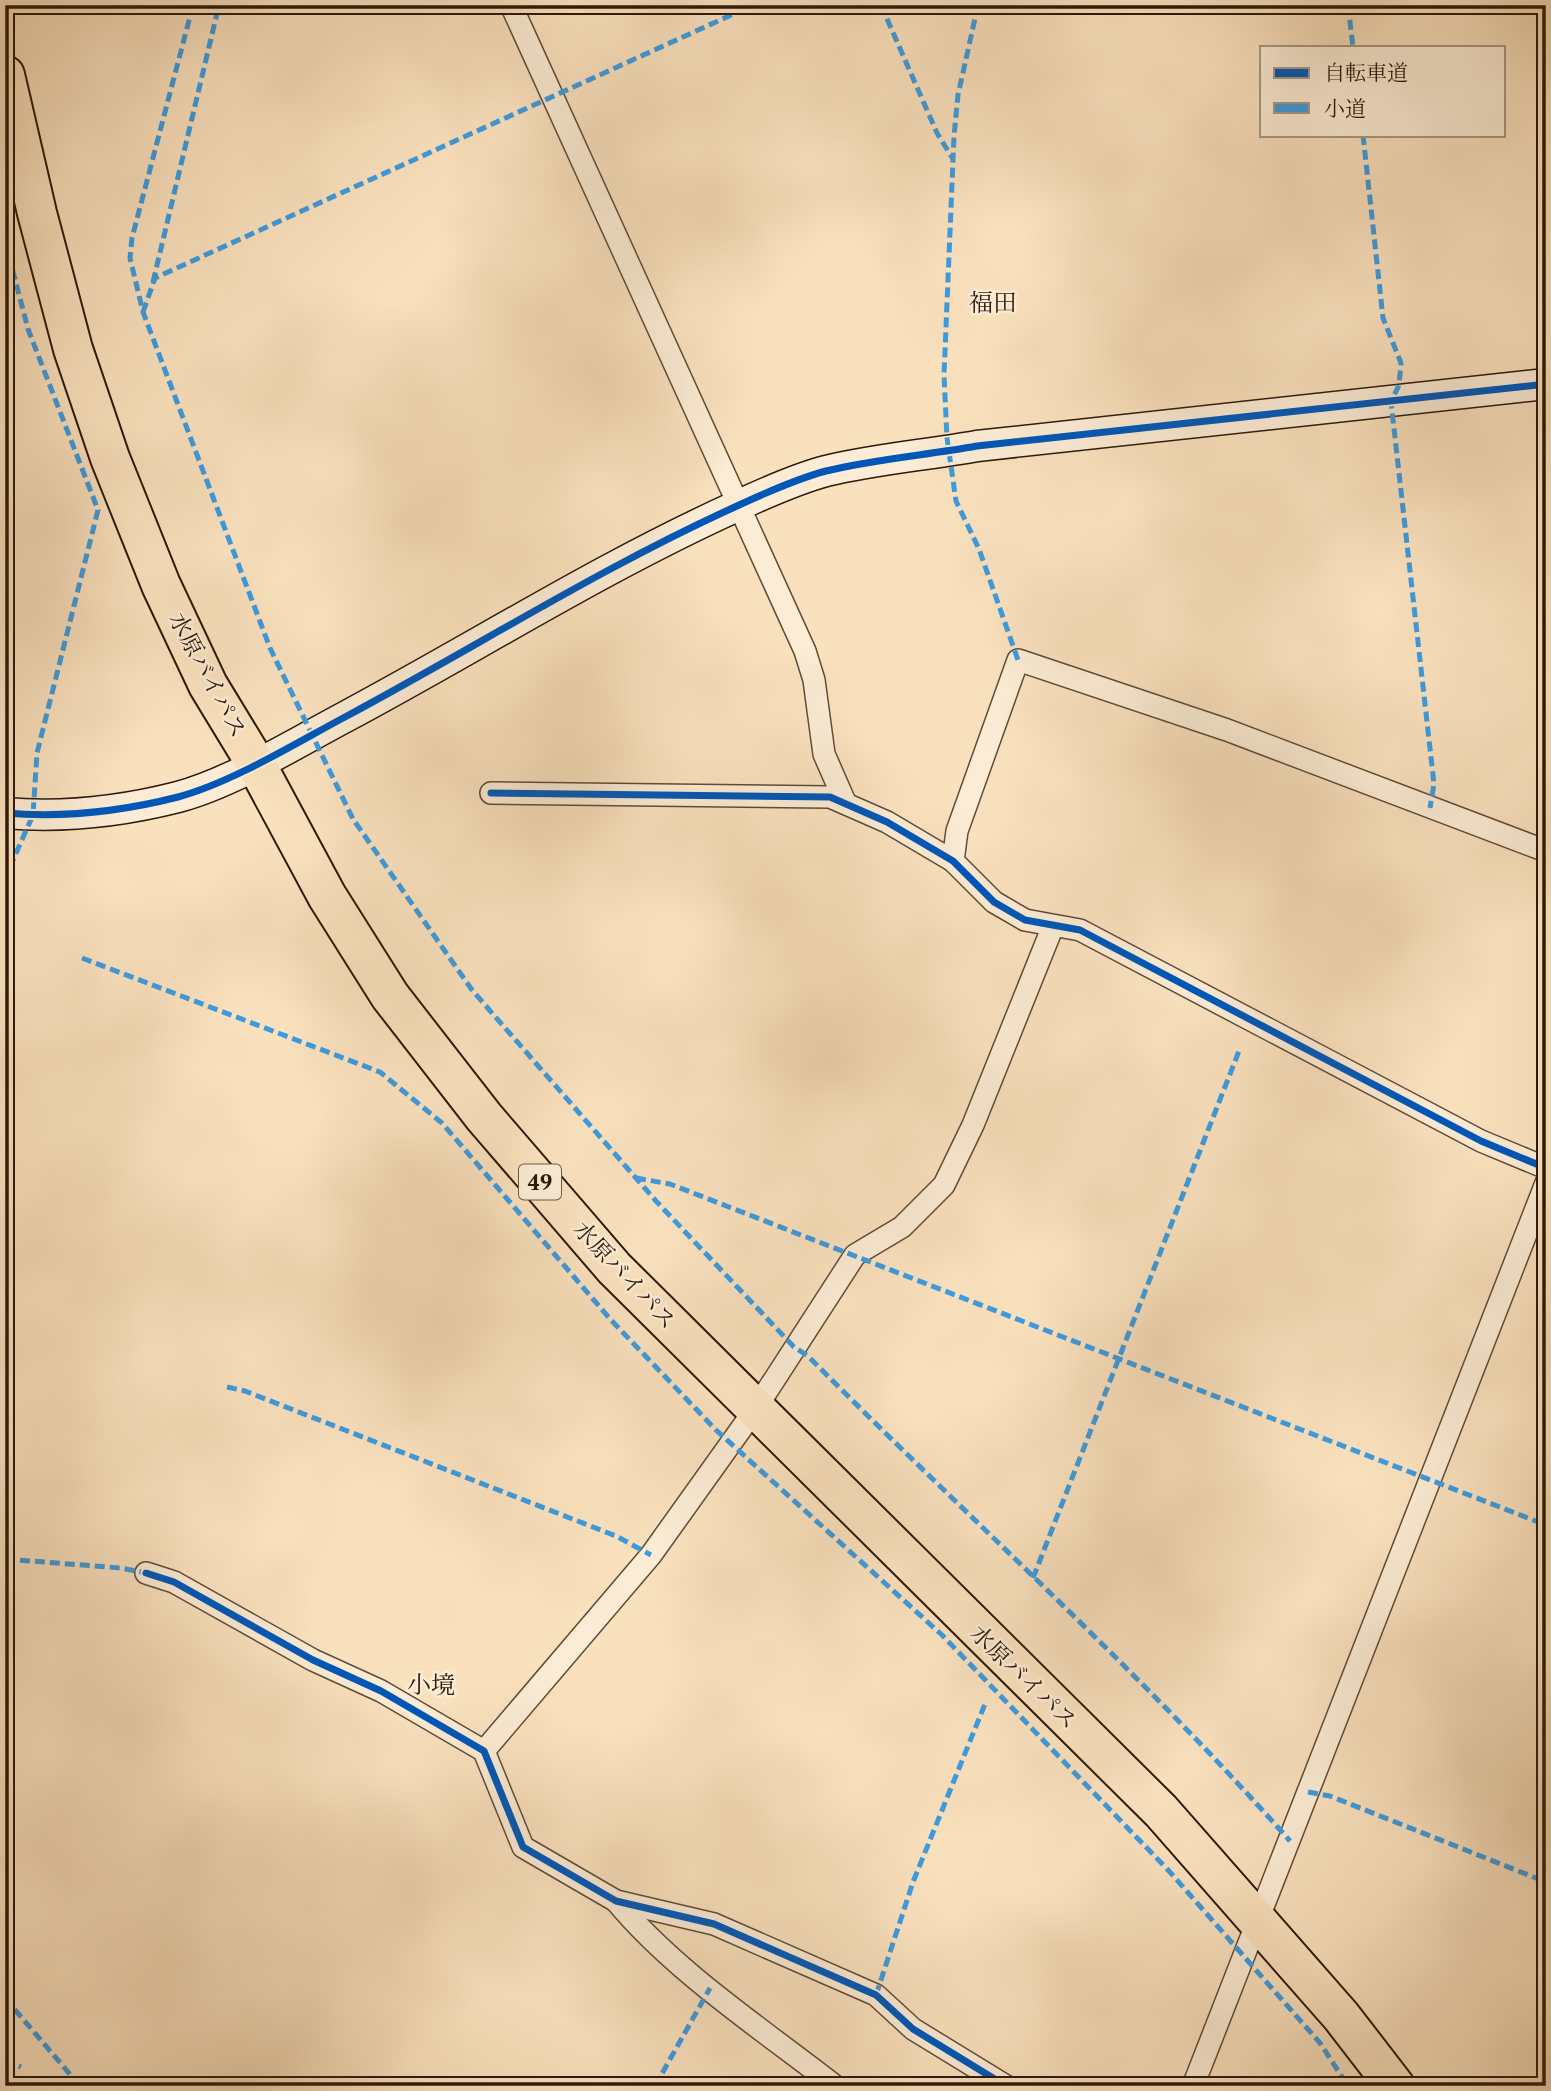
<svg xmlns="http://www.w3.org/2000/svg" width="1551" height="2091" viewBox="0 0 1551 2091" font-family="'Libre Caslon Text','Noto Serif JP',serif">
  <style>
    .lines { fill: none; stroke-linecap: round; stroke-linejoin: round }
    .street-casing { stroke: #604b37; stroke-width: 24 }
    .secondary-casing { stroke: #2c190a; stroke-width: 33 }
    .highway-casing { stroke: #2c190a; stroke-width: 42 }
    .street { stroke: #fcecd5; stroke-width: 21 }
    .secondary { stroke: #fcecd5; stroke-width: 30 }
    .highway { stroke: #fae1be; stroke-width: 38 }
    .quiet { stroke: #3d9bde; stroke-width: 5; stroke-dasharray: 10 5; stroke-linecap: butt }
    .cycleway-casing { stroke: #fcecd5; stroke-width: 11 }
    .cycleway { stroke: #0057b8; stroke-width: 7 }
    .labels { text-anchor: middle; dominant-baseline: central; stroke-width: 5; stroke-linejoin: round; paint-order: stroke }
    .shield { fill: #fcecd5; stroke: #6a5847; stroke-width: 2 }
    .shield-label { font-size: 21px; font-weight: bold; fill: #2c190a }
    .street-label { font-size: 23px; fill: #2c190a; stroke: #fcecd5 }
    .neighbourhood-label { font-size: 24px; fill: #2c190a; stroke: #fcecd5 }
  </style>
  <rect width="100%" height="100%" fill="#fae1be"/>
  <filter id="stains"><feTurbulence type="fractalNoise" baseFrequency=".00286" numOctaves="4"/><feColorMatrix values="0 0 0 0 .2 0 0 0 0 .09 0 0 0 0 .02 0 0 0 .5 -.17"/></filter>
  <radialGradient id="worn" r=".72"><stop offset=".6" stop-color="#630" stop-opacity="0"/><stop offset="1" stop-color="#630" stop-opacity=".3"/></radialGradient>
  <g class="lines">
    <!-- street casing -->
    <g class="street-casing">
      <g id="street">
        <polyline points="511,5 805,651 814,680 824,754 845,802"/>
        <polyline points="491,793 830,797 887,822 953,861 994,902 1025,920 1080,930 1481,1141 1546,1168"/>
        <polyline points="953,861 957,831 1018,660 1227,730 1546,851"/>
        <polyline points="146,1573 174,1582 313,1660 381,1691 484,1751 523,1847 616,1901 714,1924 876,1995 913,2029 1006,2086"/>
        <polyline points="484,1751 651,1555 756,1408 855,1255 902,1227 944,1185 973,1125 1053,926"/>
        <path d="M 616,1901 C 675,1972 762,2029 835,2086"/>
        <polyline points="1193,2086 1546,1183"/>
      </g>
    </g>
    <!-- secondary casing -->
    <g class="secondary-casing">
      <path id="secondary" d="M 5,813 C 63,818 123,811 178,797 C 231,783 296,743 345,717 C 476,647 602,567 737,506 C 765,493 796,479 826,471 C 876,459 927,455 977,446 L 1546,384"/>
    </g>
    <!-- highway casing -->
    <g class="highway-casing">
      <polyline id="highway" points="5,75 37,213 73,349 110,458 161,585 208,685 256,764 327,896 390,996 484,1117 614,1268 1161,1811 1341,2016 1395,2086"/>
    </g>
    <!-- street -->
    <use href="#street" class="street"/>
    <!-- secondary -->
    <use href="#secondary" class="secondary"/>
    <!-- highway -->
    <use href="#highway" class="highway"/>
    <!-- quiet -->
    <g class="quiet">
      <path d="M 193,5 L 132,238 L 130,258 L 143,312 L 270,648 L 353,819 L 472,990 L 656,1201 L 794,1347 L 808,1356 C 968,1518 1139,1670 1290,1841"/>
      <polyline points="881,5 937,133 953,159"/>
      <polyline points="978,5 958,95 954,136 944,375 947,438 956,501 979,549 1018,660"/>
      <polyline points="1348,5 1353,47"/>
      <polyline points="1363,135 1383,318 1401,363 1399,385 1391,402 1434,784 1430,808"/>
      <polyline points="5,241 28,329 98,510 37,753 33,815 5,878"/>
      <polyline points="153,282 219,5"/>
      <polyline points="143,312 155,278 753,5"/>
      <polyline points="82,958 380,1072 442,1123 611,1320 716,1430 942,1635 1169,1871 1320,2043 1348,2086"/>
      <polyline points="636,1178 670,1184 1546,1525"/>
      <polyline points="227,1387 245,1391 616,1536 651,1555"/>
      <polyline points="5,1559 121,1568 146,1573"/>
      <polyline points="1033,1578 1239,1051"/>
      <polyline points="1308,1792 1330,1796 1546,1882"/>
      <polyline points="876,1995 913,1882 985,1704"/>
      <polyline points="5,1998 80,2086"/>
      <polyline points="5,2060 21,2067"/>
      <polyline points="655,2086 710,1988"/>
    </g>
    <!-- cycleway casing -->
    <g class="cycleway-casing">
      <g id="cycleway">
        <polyline points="491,793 830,797 887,822 953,861 994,902 1025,920 1080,930 1481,1141 1546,1168"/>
        <path d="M 5,813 C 63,818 123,811 178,797 C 231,783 296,743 345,717 C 476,647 602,567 737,506 C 765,493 796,479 826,471 C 876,459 927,455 977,446 L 1546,384"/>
        <polyline points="146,1573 174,1582 313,1660 381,1691 484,1751 523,1847 616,1901 714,1924 876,1995 913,2029 1006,2086"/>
      </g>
    </g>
    <!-- cycleway -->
    <use href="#cycleway" class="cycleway"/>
  </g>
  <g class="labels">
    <!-- shield labels -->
    <rect class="shield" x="519" y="1164.5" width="42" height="35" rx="5"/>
    <g class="shield-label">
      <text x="540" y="1182">49</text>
    </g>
    <!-- street labels -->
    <g class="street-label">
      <text transform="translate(208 675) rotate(62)">水原バイパス</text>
      <text transform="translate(625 1275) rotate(47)">水原バイパス</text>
      <text transform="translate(1024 1677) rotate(44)">水原バイパス</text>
    </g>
    <!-- neighbourhood labels -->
    <g class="neighbourhood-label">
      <text x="993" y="302">福田</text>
      <text x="431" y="1684">小境</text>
    </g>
  </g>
  <!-- margin -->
  <rect width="1551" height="2091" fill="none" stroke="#fae1be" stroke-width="28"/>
  <rect x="7" y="7" width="1537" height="2077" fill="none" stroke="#2c190a" stroke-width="3.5"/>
  <rect x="14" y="14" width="1523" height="2063" fill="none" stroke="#2c190a" stroke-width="2"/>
  <!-- legend -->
  <rect x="1260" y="46" width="245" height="91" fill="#fcecd5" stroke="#a99884" stroke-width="2"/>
  <rect x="1274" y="68" width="35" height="10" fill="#0057b8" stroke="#a99884" stroke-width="2"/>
  <text x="1324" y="80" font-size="21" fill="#2c190a">自転車道</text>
  <rect x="1274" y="103" width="35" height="10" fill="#3d9bde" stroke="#a99884" stroke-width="2"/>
  <text x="1324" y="116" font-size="21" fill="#2c190a">小道</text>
  <rect width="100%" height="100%" filter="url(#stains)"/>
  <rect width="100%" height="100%" fill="url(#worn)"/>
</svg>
